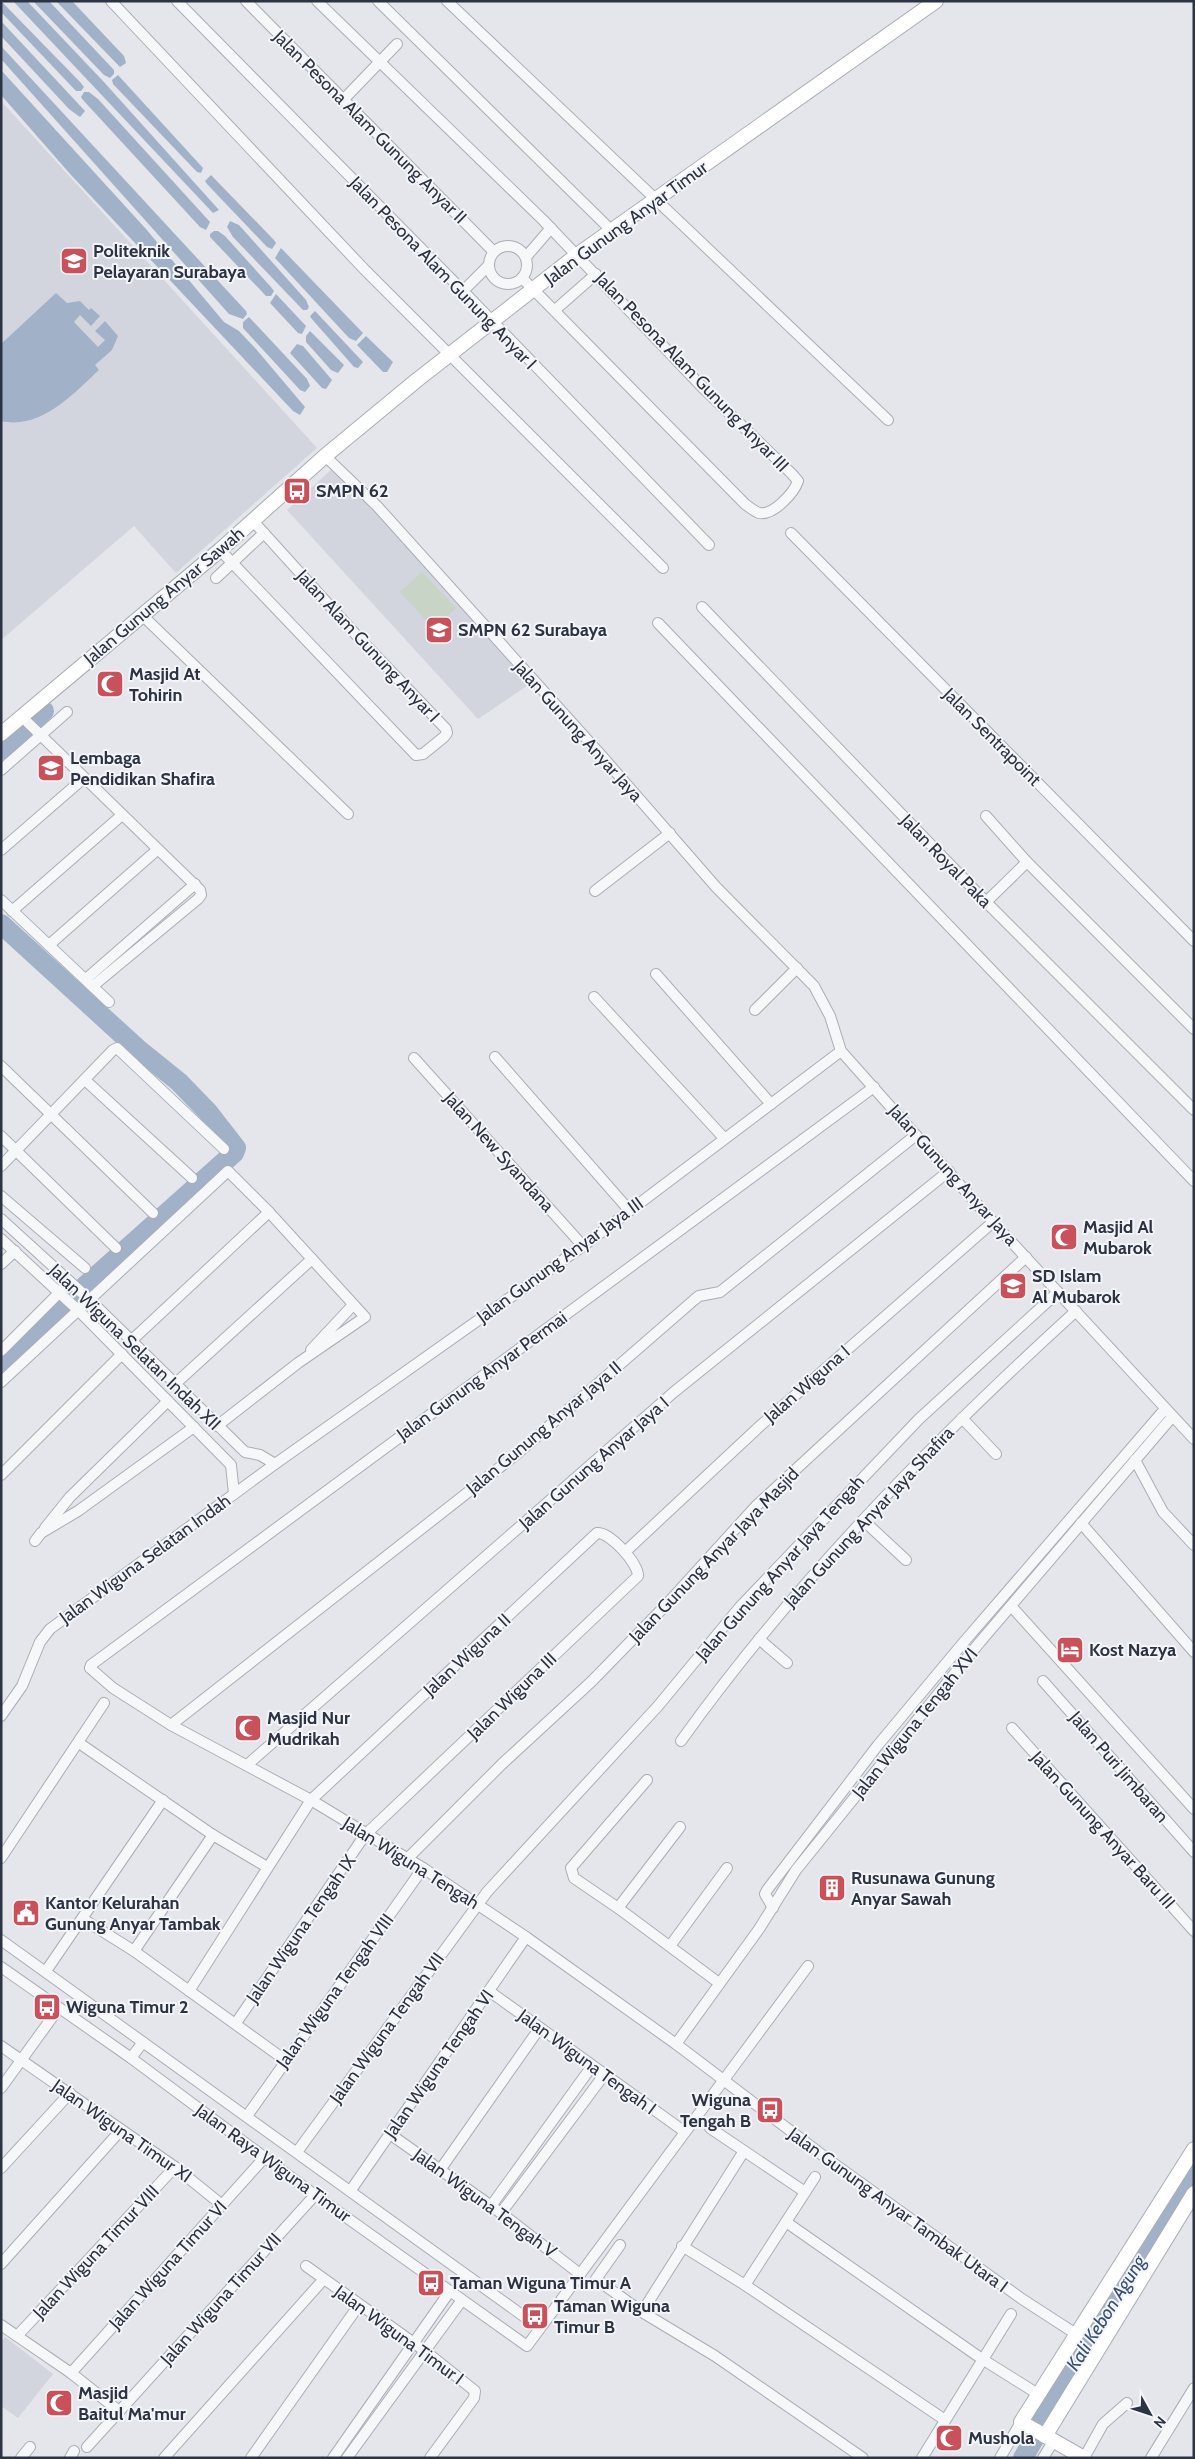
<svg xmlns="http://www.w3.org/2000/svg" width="1195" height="2459" viewBox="0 0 1195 2459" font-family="Cabin,sans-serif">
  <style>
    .built { fill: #d2d5dd }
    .green { fill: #c8d4c5 }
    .water { fill: #a1b2c8 }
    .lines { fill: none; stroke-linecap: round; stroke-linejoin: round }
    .river { stroke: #a1b2c8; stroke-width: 20 }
    .street-casing { stroke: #a9adb5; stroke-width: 12 }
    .secondary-casing { stroke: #a9adb5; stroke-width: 16 }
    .street { stroke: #f6f7f9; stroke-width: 10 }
    .secondary { stroke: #fff; stroke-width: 14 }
    .labels { text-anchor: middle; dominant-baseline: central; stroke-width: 4; stroke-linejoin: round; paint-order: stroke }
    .street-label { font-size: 18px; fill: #2c3342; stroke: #f3f5f8 }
    .poi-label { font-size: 18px; font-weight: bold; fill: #2c3342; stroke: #f3f5f8; text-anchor: start }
    .water-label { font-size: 19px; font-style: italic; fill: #384f74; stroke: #f3f5f8 }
  </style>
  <rect width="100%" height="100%" fill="#e4e6eb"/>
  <!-- built -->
  <g class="built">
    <polygon points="1,101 317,448 176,573 134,526 1,640"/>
    <polygon points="333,468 435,576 530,684 478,719 287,510"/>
    <polygon points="5,2337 53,2374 18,2418 1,2406 1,2343"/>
  </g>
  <!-- green -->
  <polygon class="green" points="422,572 456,608 434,629 400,592"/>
  <!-- water -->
  <g class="water">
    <polygon points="1,1 81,83 84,87 81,91 76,91 1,12"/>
    <polygon points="13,1 27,1 103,81 219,210 213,213"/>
    <polygon points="33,1 49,1 114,70 114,74 110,78 104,75"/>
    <polygon points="56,1 72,1 124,56 126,63 120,67"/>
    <polygon points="1,21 85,111 80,117 69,109 1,36"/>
    <polygon points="1,46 246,311 247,314 243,319 229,314 1,59"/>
    <polygon points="1,70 146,229 224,322 239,331 256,349 305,407 300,415 293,411 71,175 1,95"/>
    <polygon points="118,75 203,168 201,173 197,172 113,84 112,80"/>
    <polygon points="84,92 89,92 98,99 210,222 206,230 200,227 83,100 81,97"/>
    <polygon points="211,175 274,240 276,243 272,249 267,247 207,184 205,181"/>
    <polygon points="230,221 239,225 306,300 309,307 307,310 303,310 233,237 227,227"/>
    <polygon points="214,231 218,231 225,236 271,287 274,291 271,296 266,296 210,237 210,234"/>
    <polygon points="281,248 363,333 356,341 349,338 275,258"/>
    <path d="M 56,293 L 67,303 L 80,301 L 89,310 L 91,308 L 100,316 L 91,326 L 80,315 L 74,322 L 98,347 L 105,340 L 95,331 L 105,321 L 118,336 L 112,350 L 95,365 L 99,370 C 73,394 41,430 1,421 L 1,344 Z"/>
    <polygon points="276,294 306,326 302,334 298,333 270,303"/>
    <polygon points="315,311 363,362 358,368 354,367 311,318 310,316"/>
    <polygon points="249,317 307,379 310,386 305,392 300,390 243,328 243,322"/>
    <polygon points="310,331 344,365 338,373 331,370 306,342 306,336"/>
    <polygon points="366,336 393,362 387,372 383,372 357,345"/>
    <polygon points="297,344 303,346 332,380 326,389 322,388 290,353"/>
  </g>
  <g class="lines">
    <!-- river -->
    <g class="river">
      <polyline points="1,750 44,711"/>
      <polyline points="1,924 138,1049 179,1082 208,1112 236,1148 234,1153 86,1285 1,1367"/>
      <polyline points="1023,2458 1034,2439 1046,2410 1194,2171"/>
    </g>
    <!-- street casing -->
    <g class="street-casing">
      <g id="street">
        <polyline points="111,1 364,269 663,568"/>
        <polyline points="177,1 463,291 709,545"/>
        <polyline points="246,1 494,252"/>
        <path d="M 317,1 L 543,220 L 704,389 L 792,474 L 798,481 C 794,493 773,516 759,513 C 754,511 749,507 745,504 L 522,278"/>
        <polyline points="378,1 612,231"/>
        <polyline points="447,1 888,420"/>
        <polyline points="343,100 397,44"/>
        <circle cx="508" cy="265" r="19"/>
        <polyline points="526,257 551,228"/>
        <polyline points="463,291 489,265"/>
        <polyline points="555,310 596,274"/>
        <polyline points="325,456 377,506 601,755 716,887 814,986 830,1016 841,1051 993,1222 1194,1439"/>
        <polyline points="791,533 1194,941"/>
        <polyline points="220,550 416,755 423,754 444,737 447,733 446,729 359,638 253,521"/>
        <polyline points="216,578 264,533"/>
        <polyline points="702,607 986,902 1194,1110"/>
        <polyline points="142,615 348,814"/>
        <polyline points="658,623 1194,1181"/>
        <polyline points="21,716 200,890 201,895 198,899 93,986"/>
        <polyline points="1,770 67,712"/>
        <polyline points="986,816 1027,862 1194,1029"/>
        <polyline points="1,850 84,778"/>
        <polyline points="595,891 670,833"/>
        <polyline points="1,900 109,1002"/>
        <polyline points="986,902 1027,862"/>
        <polyline points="12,911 122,815"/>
        <polyline points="49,945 157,850"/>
        <polyline points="656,974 771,1104"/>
        <polyline points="86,979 195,884"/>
        <polyline points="594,997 724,1138"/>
        <polyline points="755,1010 797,968"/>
        <polyline points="495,1057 629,1210"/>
        <polyline points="414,1058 583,1246"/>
        <polyline points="1,1066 153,1213"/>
        <polyline points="85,1080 192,1178"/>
        <polyline points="874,1087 91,1665 90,1668 113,1688 171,1725 311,1800 423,1868 526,1937 676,2044 829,2160 1022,2299 1076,2334"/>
        <polyline points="1,1136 116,1248"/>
        <polyline points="1,1166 113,1050 117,1048 224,1149"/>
        <polyline points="1,1196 85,1268"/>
        <polyline points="1,1219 90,1300 245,1452 260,1455 275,1464"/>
        <polyline points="1,1239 79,1311 231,1465 234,1494"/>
        <polyline points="1,1264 15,1251"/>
        <polyline points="131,1341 269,1212"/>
        <polyline points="311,1350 353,1305"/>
        <polyline points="1,1351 70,1282"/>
        <polyline points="1,1382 228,1171 269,1212 365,1317 298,1363 217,1426"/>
        <polyline points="175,1384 312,1259"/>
        <polyline points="962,1418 996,1454"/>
        <polyline points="1135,1460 1163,1512 1194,1545"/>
        <polyline points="1,1475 122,1354"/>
        <polyline points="863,1520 906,1560"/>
        <polyline points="1081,1523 1194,1652"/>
        <polyline points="45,1528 70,1497 168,1401"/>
        <polyline points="35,1541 41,1533 78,1511 194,1427"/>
        <polyline points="625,1552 760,1426 993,1222"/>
        <polyline points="1011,1606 1194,1809"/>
        <polyline points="759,1639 787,1663"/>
        <polyline points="1043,1681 1194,1852"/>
        <polyline points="1,1716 22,1686 40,1642 50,1629 275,1464 583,1246 841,1051"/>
        <polyline points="171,1725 518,1453 694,1300 699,1296 720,1292 916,1135"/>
        <polyline points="1012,1728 1194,1931"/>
        <path d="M 681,1741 C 795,1582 932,1442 1076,1311"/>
        <polyline points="79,1743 213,1835 267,1867"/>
        <polyline points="247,1765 674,1392 949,1171"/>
        <polyline points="647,1780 571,1868 574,1878 618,1908 719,1983"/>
        <polyline points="1,1858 104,1703"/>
        <polyline points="407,1859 502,1764 592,1681 665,1606 756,1506 1026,1257"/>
        <polyline points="618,1908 680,1827"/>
        <polyline points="773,1908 765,1894 767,1890 878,1745 963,1643 1165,1409"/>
        <polyline points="83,1919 134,1951 285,2060"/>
        <polyline points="1,1940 540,2328"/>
        <polyline points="670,1946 727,1868"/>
        <polyline points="134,1951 213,1835"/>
        <polyline points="1,1967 131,2058 315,2195 527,2346 808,1966"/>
        <polyline points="46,1971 163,1800"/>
        <path d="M 189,1991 L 311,1800 L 597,1533 C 610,1532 638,1563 638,1576 L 365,1835 L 236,2023"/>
        <polyline points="489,1991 685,2132"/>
        <polyline points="676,2044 759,1929 796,1870 980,1642 1172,1417"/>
        <polyline points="1,2046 175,2167 222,2205"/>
        <polyline points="131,2058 143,2042"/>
        <polyline points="1,2088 59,2008"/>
        <polyline points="247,2116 423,1868"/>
        <polyline points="710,2128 805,2192"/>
        <polyline points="390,2134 501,2213 580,2274"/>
        <polyline points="744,2151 642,2312 715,2356 863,2458"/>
        <polyline points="297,2152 487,1892 658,1706 739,1608 919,1419 1058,1292"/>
        <polyline points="1,2168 70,2093"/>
        <polyline points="440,2170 539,2029"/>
        <polyline points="351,2190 526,1937"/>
        <polyline points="491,2206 592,2066"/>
        <polyline points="501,2213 604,2075"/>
        <polyline points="786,2222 982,2359 1038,2394"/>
        <polyline points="620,2245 596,2279 642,2312"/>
        <polyline points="682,2246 745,2285 945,2420"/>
        <polyline points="1,2264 121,2130"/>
        <polyline points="306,2266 425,2351 475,2391 474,2398 430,2458"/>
        <polyline points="745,2285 815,2177"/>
        <polyline points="1,2325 71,2373 119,2411"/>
        <polyline points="17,2336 175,2167"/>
        <polyline points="71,2373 265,2157"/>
        <polyline points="87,2447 315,2195"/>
        <polyline points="21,2458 30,2447"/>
        <polyline points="70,2458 74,2451"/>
        <polyline points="164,2458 323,2280"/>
        <polyline points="251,2458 359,2305"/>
        <polyline points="333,2458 450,2291"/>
        <polyline points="347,2458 462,2300"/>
        <polyline points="922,2458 1011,2314"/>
        <polyline points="1000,2458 1021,2422"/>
        <polyline points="1043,2458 1054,2440"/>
        <polyline points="1084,2458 1103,2424 1127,2403"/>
        <polyline points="1151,2458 1194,2388"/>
      </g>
    </g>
    <!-- secondary casing -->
    <g class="secondary-casing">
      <g id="secondary">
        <polyline points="1,734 220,550 325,456 417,380 577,255 936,1"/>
        <polyline points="1045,2436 1194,2193"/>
        <polyline points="1084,2458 1021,2422 1194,2149"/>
      </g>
    </g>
    <!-- street -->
    <use href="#street" class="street"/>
    <!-- secondary -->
    <use href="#secondary" class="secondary"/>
  </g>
  <!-- icons -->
  <defs>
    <g id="university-square" transform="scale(1.4375)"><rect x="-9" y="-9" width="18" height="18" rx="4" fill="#c8515b" stroke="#f3f5f8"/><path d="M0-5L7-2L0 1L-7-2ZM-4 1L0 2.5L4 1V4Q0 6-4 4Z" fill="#fff"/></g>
    <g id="bus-square" transform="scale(1.4375)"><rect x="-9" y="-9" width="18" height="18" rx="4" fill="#c8515b" stroke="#f3f5f8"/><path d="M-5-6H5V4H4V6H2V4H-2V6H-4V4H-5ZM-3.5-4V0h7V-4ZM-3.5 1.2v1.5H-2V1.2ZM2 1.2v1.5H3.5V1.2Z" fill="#fff"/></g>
    <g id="school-square" transform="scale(1.4375)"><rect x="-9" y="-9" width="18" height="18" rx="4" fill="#c8515b" stroke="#f3f5f8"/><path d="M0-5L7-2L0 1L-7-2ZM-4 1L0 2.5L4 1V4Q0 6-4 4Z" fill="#fff"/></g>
    <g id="mosque-square" transform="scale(1.4375)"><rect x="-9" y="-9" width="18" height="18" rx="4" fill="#c8515b" stroke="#f3f5f8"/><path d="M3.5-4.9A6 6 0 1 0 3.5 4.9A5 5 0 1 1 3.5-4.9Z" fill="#fff"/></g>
    <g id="hotel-square" transform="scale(1.4375)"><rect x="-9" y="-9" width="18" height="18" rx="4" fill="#c8515b" stroke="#f3f5f8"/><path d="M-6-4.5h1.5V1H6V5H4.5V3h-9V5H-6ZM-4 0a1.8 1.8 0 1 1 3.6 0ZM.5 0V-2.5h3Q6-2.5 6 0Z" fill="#fff"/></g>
    <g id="building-square" transform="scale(1.4375)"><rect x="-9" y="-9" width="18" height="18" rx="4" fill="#c8515b" stroke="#f3f5f8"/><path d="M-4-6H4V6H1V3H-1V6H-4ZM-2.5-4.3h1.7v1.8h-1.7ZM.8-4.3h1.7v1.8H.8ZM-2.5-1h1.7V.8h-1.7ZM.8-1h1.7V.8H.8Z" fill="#fff"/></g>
    <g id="civic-square" transform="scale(1.4375)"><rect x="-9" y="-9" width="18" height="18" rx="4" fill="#c8515b" stroke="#f3f5f8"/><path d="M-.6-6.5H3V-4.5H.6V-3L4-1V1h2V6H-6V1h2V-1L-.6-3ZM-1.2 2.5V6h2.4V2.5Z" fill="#fff"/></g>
  </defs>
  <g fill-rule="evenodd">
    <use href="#university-square" x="74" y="261"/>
    <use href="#bus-square" x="297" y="491"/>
    <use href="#school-square" x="439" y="630"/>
    <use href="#mosque-square" x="110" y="684"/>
    <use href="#school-square" x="51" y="768"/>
    <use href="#mosque-square" x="1064" y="1237"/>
    <use href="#school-square" x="1013" y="1286"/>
    <use href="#hotel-square" x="1070" y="1650"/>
    <use href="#mosque-square" x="248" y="1728"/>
    <use href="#building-square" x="832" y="1888"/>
    <use href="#civic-square" x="26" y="1913"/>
    <use href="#bus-square" x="47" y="2007"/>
    <use href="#bus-square" x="770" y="2110"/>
    <use href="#bus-square" x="431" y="2283"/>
    <use href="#bus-square" x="535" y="2316"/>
    <use href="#mosque-square" x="59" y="2403"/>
    <use href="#mosque-square" x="949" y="2438"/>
  </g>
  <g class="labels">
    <!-- street labels -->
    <g class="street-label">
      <text transform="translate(370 127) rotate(45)">Jalan Pesona Alam Gunung Anyar II</text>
      <text transform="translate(626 223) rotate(-36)">Jalan Gunung Anyar Timur</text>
      <text transform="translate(443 273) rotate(46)">Jalan Pesona Alam Gunung Anyar I</text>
      <text transform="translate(692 372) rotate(46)">Jalan Pesona Alam Gunung Anyar III</text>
      <text transform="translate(164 596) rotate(-40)">Jalan Gunung Anyar Sawah</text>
      <text transform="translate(368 646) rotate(47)">Jalan Alam Gunung Anyar I</text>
      <text transform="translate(578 731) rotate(48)">Jalan Gunung Anyar Jaya</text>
      <text transform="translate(992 737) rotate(45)">Jalan Sentrapoint</text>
      <text transform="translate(946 861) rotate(46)">Jalan Royal Paka</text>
      <text transform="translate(499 1152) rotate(48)">Jalan New Syandana</text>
      <text transform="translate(953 1175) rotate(48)">Jalan Gunung Anyar Jaya</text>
      <text transform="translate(560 1260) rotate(-36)">Jalan Gunung Anyar Jaya III</text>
      <text transform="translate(135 1347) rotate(44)">Jalan Wiguna Selatan Indah XII</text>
      <text transform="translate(482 1376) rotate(-36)">Jalan Gunung Anyar Permai</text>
      <text transform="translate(807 1384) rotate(-41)">Jalan Wiguna I</text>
      <text transform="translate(544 1428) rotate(-40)">Jalan Gunung Anyar Jaya II</text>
      <text transform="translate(594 1463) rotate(-41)">Jalan Gunung Anyar Jaya I</text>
      <text transform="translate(869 1517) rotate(-47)">Jalan Gunung Anyar Jaya Shafira</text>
      <text transform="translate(714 1555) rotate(-46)">Jalan Gunung Anyar Jaya Masjid</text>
      <text transform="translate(145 1559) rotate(-36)">Jalan Wiguna Selatan Indah</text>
      <text transform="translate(780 1568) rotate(-48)">Jalan Gunung Anyar Jaya Tengah</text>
      <text transform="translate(467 1655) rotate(-43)">Jalan Wiguna II</text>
      <text transform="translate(512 1696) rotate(-44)">Jalan Wiguna III</text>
      <text transform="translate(915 1723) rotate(-51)">Jalan Wiguna Tengah XVI</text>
      <text transform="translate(1119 1767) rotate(49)">Jalan Puri Jimbaran</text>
      <text transform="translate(1103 1830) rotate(48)">Jalan Gunung Anyar Baru III</text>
      <text transform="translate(411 1863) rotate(32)">Jalan Wiguna Tengah</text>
      <text transform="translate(301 1929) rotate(-55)">Jalan Wiguna Tengah IX</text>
      <text transform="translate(335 1991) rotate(-54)">Jalan Wiguna Tengah VIII</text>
      <text transform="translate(387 2028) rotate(-54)">Jalan Wiguna Tengah VII</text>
      <text transform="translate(587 2062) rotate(36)">Jalan Wiguna Tengah I</text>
      <text transform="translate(439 2064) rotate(-55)">Jalan Wiguna Tengah VI</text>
      <text transform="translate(122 2131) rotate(35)">Jalan Wiguna Timur XI</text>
      <text transform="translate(273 2163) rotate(36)">Jalan Raya Wiguna Timur</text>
      <text transform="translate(485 2203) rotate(36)">Jalan Wiguna Tengah V</text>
      <text transform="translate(898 2210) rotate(36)">Jalan Gunung Anyar Tambak Utara I</text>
      <text transform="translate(96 2252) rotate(-47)">Jalan Wiguna Timur VIII</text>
      <text transform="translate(168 2265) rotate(-48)">Jalan Wiguna Timur VI</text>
      <text transform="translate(221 2299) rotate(-48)">Jalan Wiguna Timur VII</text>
      <text transform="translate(399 2335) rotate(36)">Jalan Wiguna Timur I</text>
    </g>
    <!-- poi labels -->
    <g class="poi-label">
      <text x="93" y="251">Politeknik<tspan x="93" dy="21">Pelayaran Surabaya</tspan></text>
      <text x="316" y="491">SMPN 62</text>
      <text x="458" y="630">SMPN 62 Surabaya</text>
      <text x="129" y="674">Masjid At<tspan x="129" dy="21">Tohirin</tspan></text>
      <text x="70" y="758">Lembaga<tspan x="70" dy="21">Pendidikan Shafira</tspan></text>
      <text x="1083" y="1227">Masjid Al<tspan x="1083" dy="21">Mubarok</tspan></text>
      <text x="1032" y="1276">SD Islam<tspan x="1032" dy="21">Al Mubarok</tspan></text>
      <text x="1089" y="1650">Kost Nazya</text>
      <text x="267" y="1718">Masjid Nur<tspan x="267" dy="21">Mudrikah</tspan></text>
      <text x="851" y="1878">Rusunawa Gunung<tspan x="851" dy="21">Anyar Sawah</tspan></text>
      <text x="45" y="1903">Kantor Kelurahan<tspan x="45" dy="21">Gunung Anyar Tambak</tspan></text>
      <text x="66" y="2007">Wiguna Timur 2</text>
      <text x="751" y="2100" text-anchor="end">Wiguna<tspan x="751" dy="21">Tengah B</tspan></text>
      <text x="450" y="2283">Taman Wiguna Timur A</text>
      <text x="554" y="2306">Taman Wiguna<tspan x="554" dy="21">Timur B</tspan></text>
      <text x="78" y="2393">Masjid<tspan x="78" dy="21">Baitul Ma'mur</tspan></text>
      <text x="968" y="2438">Mushola</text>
    </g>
    <!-- water labels -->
    <g class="water-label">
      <text transform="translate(1106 2313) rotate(-58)">Kali Kebon Agung</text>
    </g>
  </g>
  <!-- border -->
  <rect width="1195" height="2459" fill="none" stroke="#2c3342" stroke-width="5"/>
  <!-- north arrow -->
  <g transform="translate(1150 2414) rotate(130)" stroke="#f3f5f8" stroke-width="4" paint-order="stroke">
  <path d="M0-4L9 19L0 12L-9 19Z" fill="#2c3342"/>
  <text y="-8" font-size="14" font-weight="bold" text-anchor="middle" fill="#2c3342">N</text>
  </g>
</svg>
